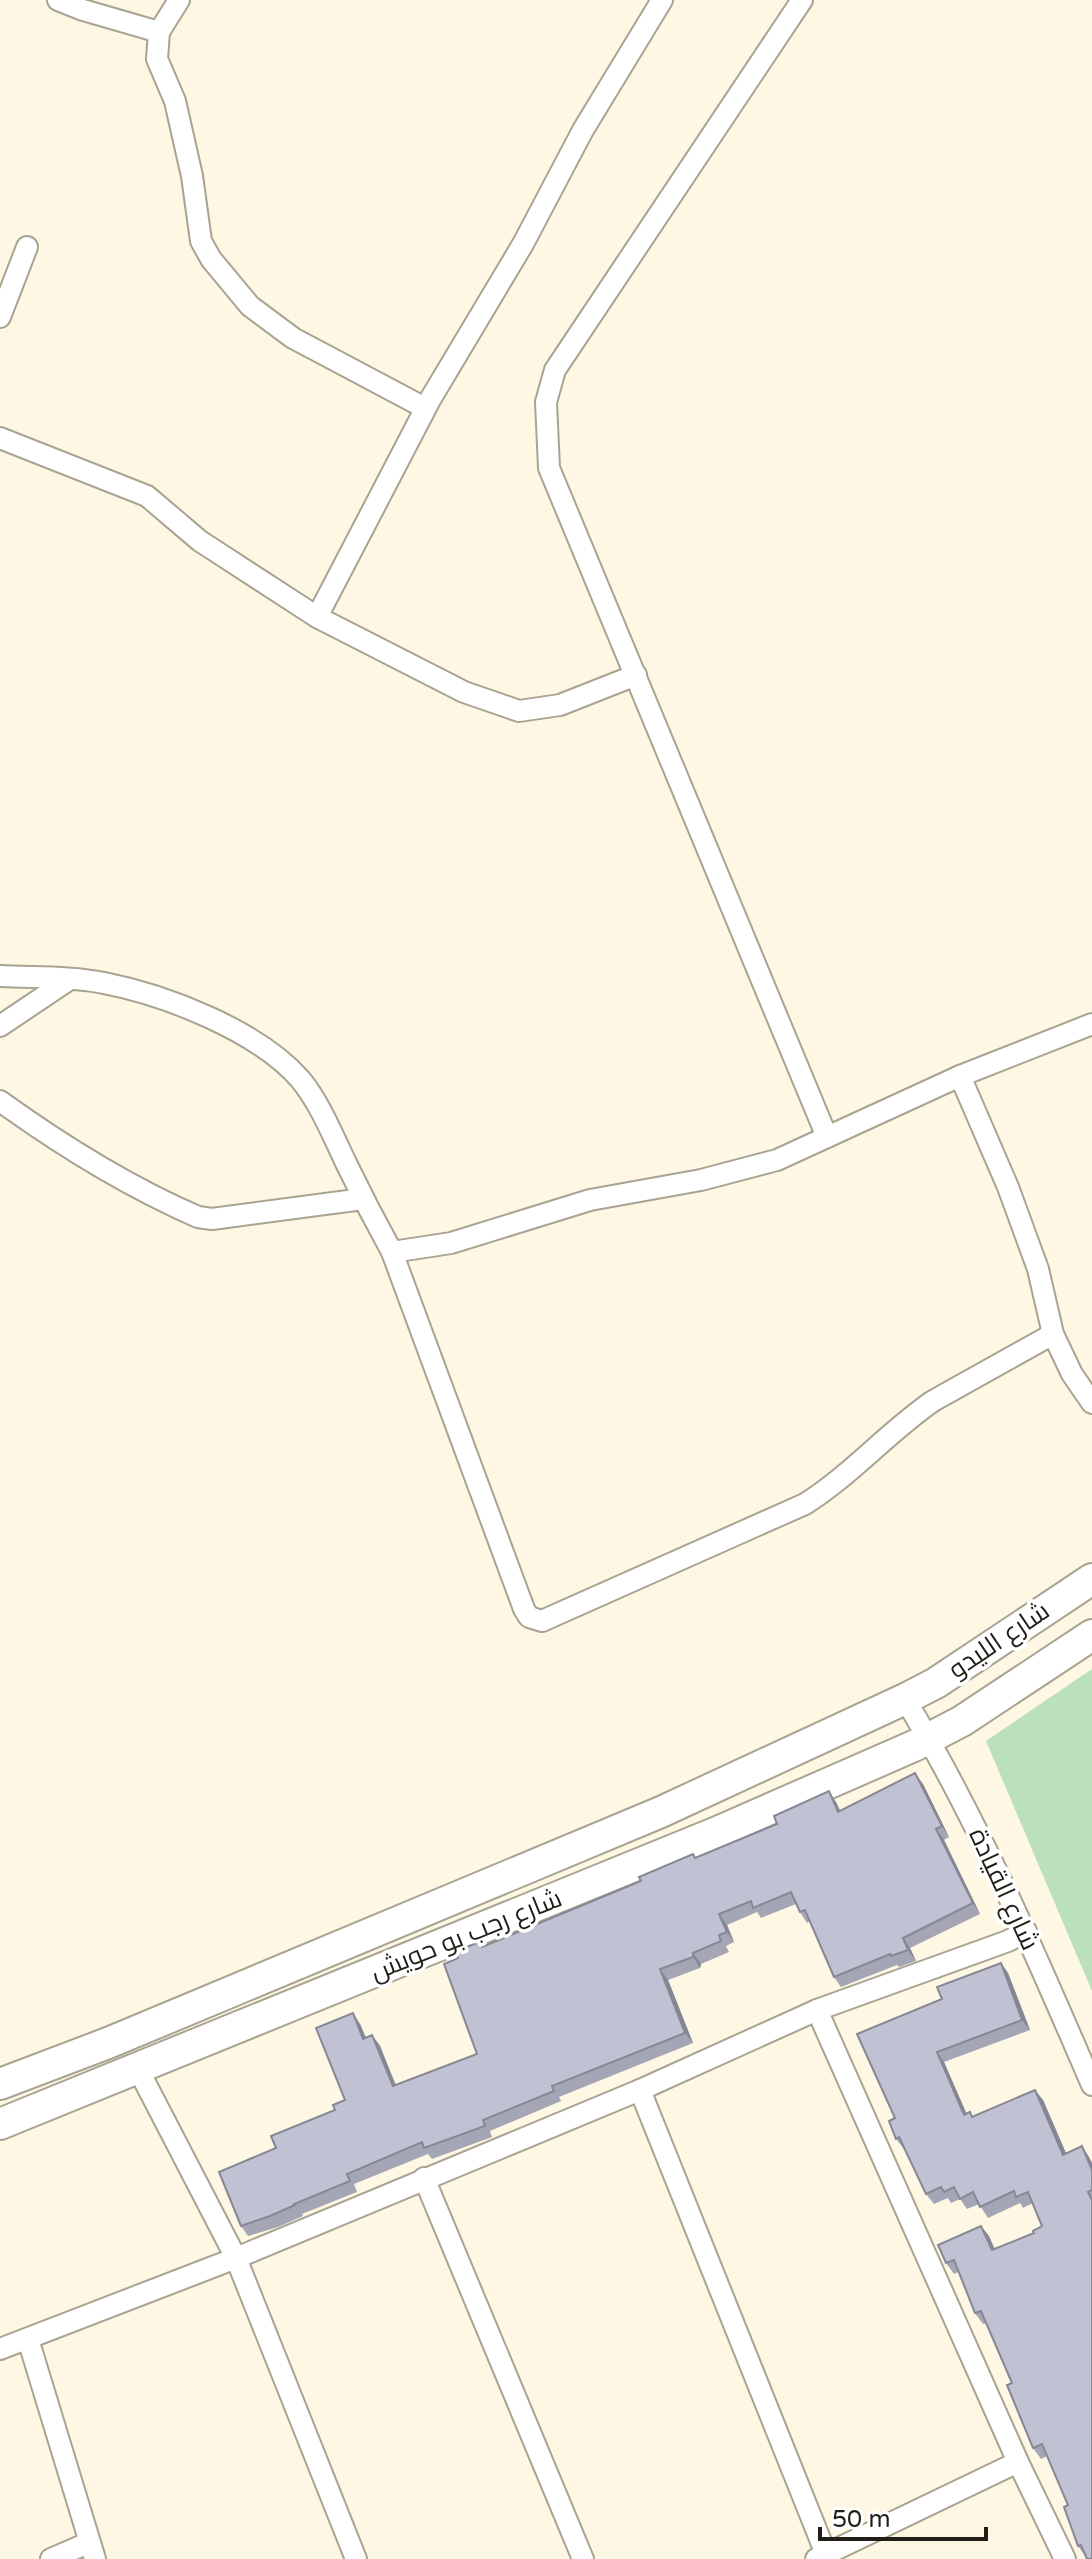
<svg xmlns="http://www.w3.org/2000/svg" width="1092" height="2559" viewBox="0 0 1092 2559" font-family="'Varela Round',Cairo,sans-serif">
  <style>
    .pitch { fill: #bbe0bc }
    .lines { fill: none; stroke-linecap: round; stroke-linejoin: round }
    .street-casing { stroke: #a9a392; stroke-width: 24 }
    .secondary-casing { stroke: #a9a392; stroke-width: 34 }
    .street { stroke: #fff; stroke-width: 20 }
    .secondary { stroke: #fff; stroke-width: 30 }
    .wall { fill: #a5a6b5 }
    .shaded-wall { fill: #868794 }
    .building { fill: #c0c1d3; stroke: #868794; stroke-width: 2 }
    .labels { text-anchor: middle; dominant-baseline: central; stroke-width: 7; stroke-linejoin: round; paint-order: stroke }
    .street-label { font-size: 26px; fill: #201e17; stroke: #fff }
  </style>
  <rect width="100%" height="100%" fill="#fdf7e4"/>
  <!-- pitch -->
  <polygon class="pitch" points="1092,1669 1092,1991 986,1741"/>
  <g class="lines">
    <!-- street casing -->
    <g class="street-casing">
      <g id="street">
        <polyline points="58,0 83,10 159,32"/>
        <polyline points="179,0 159,32 157,59 175,101 192,176 201,241 211,259 250,306 293,338 425,408"/>
        <polyline points="802,0 555,370 546,402 549,468 827,1137"/>
        <polyline points="0,317 27,247"/>
        <polyline points="0,438 147,496 200,541 317,617 464,692 519,711 560,705 636,675"/>
        <polyline points="317,617 431,398 523,244 583,130 662,0"/>
        <path d="M 0,976 C 34,978 70,976 104,983 C 166,995 258,1031 300,1079 C 320,1103 333,1136 347,1165 C 361,1194 376,1223 392,1252 L 451,1243 L 590,1200 L 701,1180 L 777,1160 L 960,1076 L 1008,1187 L 1038,1269 L 1053,1334 L 1072,1374 L 1092,1403"/>
        <polyline points="0,1026 70,979"/>
        <polyline points="960,1076 1092,1024"/>
        <path d="M 0,1101 C 61,1145 129,1187 198,1217 L 212,1219 L 363,1199"/>
        <path d="M 392,1252 L 524,1609 L 529,1617 L 542,1621 L 805,1504 C 851,1475 888,1432 933,1401 L 1053,1334"/>
        <path d="M 905,1699 C 979,1822 1035,1953 1092,2085"/>
        <polyline points="817,2010 1018,2462 1065,2559"/>
        <polyline points="138,2069 236,2258 356,2559"/>
        <polyline points="640,2090 826,2554"/>
        <polyline points="424,2178 583,2559"/>
        <polyline points="28,2339 95,2559"/>
        <polyline points="0,2349 236,2258 640,2090 817,2010 1008,1941 1026,1931"/>
        <polyline points="51,2559 88,2543"/>
        <polyline points="816,2559 1018,2462"/>
      </g>
    </g>
    <!-- secondary casing -->
    <g class="secondary-casing">
      <g id="secondary">
        <polyline points="0,2084 108,2043 661,1812 905,1699 936,1683 1092,1579"/>
        <polyline points="0,2124 715,1833 916,1745 962,1721 1092,1635"/>
      </g>
    </g>
    <!-- street -->
    <use href="#street" class="street"/>
    <!-- secondary -->
    <use href="#secondary" class="secondary"/>
  </g>
  <!-- wall -->
  <g class="wall">
    <polygon points="923,1784 949,1837 944,1840 980,1914 910,1948 916,1961 899,1967 897,1965 841,1987 834,1977 810,1921 807,1923 800,1912 796,1904 761,1918 757,1912 727,1925 734,1942 726,1946 729,1952 701,1964 700,1968 668,1980 693,2043 559,2097 561,2101 490,2131 492,2137 432,2159 428,2154 354,2184 357,2192 302,2214 303,2216 278,2227 248,2236 241,2226 276,2148 335,2110 345,2100 360,2024 366,2038 372,2035 380,2046 396,2085 477,2054 458,1958 696,1858 836,1802 840,1811"/>
    <polygon points="1001,1963 1008,1973 1030,2030 944,2062 966,2114 970,2112 973,2117 1043,2100 1066,2153 1082,2146 1092,2163 1092,2559 1086,2557 1078,2546 1068,2505 1047,2456 1041,2459 1033,2448 1012,2383 986,2323 983,2324 975,2313 958,2272 954,2274 946,2263 989,2236 994,2249 1034,2233 1042,2226 1033,2203 1023,2208 1020,2203 988,2218 979,2204 967,2209 960,2199 951,2203 948,2198 934,2204 926,2194 905,2149 904,2149 896,2139 895,2118 942,1999"/>
  </g>
  <!-- shaded-wall -->
  <g class="shaded-wall">
    <polygon points="915,1773 923,1784 949,1837 942,1826"/>
    <polygon points="829,1791 836,1802 846,1823 838,1812"/>
    <polygon points="936,1829 944,1840 980,1914 973,1903"/>
    <polygon points="719,1914 727,1925 734,1942 727,1932"/>
    <polygon points="903,1938 910,1948 916,1961 908,1950"/>
    <polygon points="693,1953 701,1964 700,1968 693,1957"/>
    <polygon points="1001,1963 1008,1973 1030,2030 1022,2020"/>
    <polygon points="660,1969 668,1980 693,2043 685,2033"/>
    <polygon points="353,2013 360,2024 371,2050 363,2039"/>
    <polygon points="372,2035 380,2046 400,2097 393,2086"/>
    <polygon points="937,2052 944,2062 972,2126 964,2115"/>
    <polygon points="1035,2090 1043,2100 1071,2165 1063,2155"/>
    <polygon points="1082,2146 1089,2157 1092,2163 1092,2170"/>
    <polygon points="981,2226 989,2236 1000,2261 992,2250"/>
  </g>
  <!-- building -->
  <g class="building">
    <polygon points="915,1773 942,1826 936,1829 973,1903 903,1938 908,1950 891,1956 890,1954 834,1977 805,1910 800,1912 791,1892 753,1908 751,1901 719,1914 727,1932 719,1935 721,1941 693,1953 693,1957 660,1969 685,2033 552,2086 554,2091 483,2120 485,2126 424,2148 422,2142 347,2174 350,2181 294,2204 295,2205 270,2216 241,2226 219,2172 276,2148 271,2136 335,2110 333,2105 345,2100 316,2028 353,2013 363,2039 372,2035 393,2086 477,2054 444,1964 458,1958 455,1951 480,1942 482,1947 641,1881 639,1877 693,1854 695,1858 777,1824 774,1816 829,1791 838,1812"/>
    <polygon points="1001,1963 1022,2020 937,2052 964,2115 970,2112 972,2117 1035,2090 1063,2155 1082,2146 1092,2170 1092,2190 1088,2192 1092,2200 1092,2559 1087,2559 1081,2545 1078,2546 1064,2507 1068,2505 1042,2444 1033,2448 1007,2385 1012,2383 981,2311 975,2313 954,2260 946,2263 938,2245 981,2226 992,2250 1034,2233 1033,2231 1042,2226 1028,2192 1016,2197 1014,2191 980,2207 973,2192 960,2199 954,2187 944,2192 941,2187 926,2194 899,2137 896,2139 889,2121 895,2118 857,2034 942,1999 937,1987"/>
  </g>
  <g class="labels">
    <!-- street labels -->
    <g class="street-label">
      <text transform="translate(999 1640) rotate(-34)">شارع الليدو</text>
      <text transform="translate(1004 1889) rotate(65)">شارع القيادة</text>
      <text transform="translate(466 1935) rotate(-22)">شارع رجب بو حويش</text>
    </g>
  </g>
  <!-- scale -->
  <path d="M820 2527v12h166v-12" fill="none" stroke="#201e17" stroke-width="4"/>
  <text x="832" y="2527" font-size="24" fill="#201e17" stroke="#ffffff" stroke-width="6" paint-order="stroke">50 m</text>
</svg>
